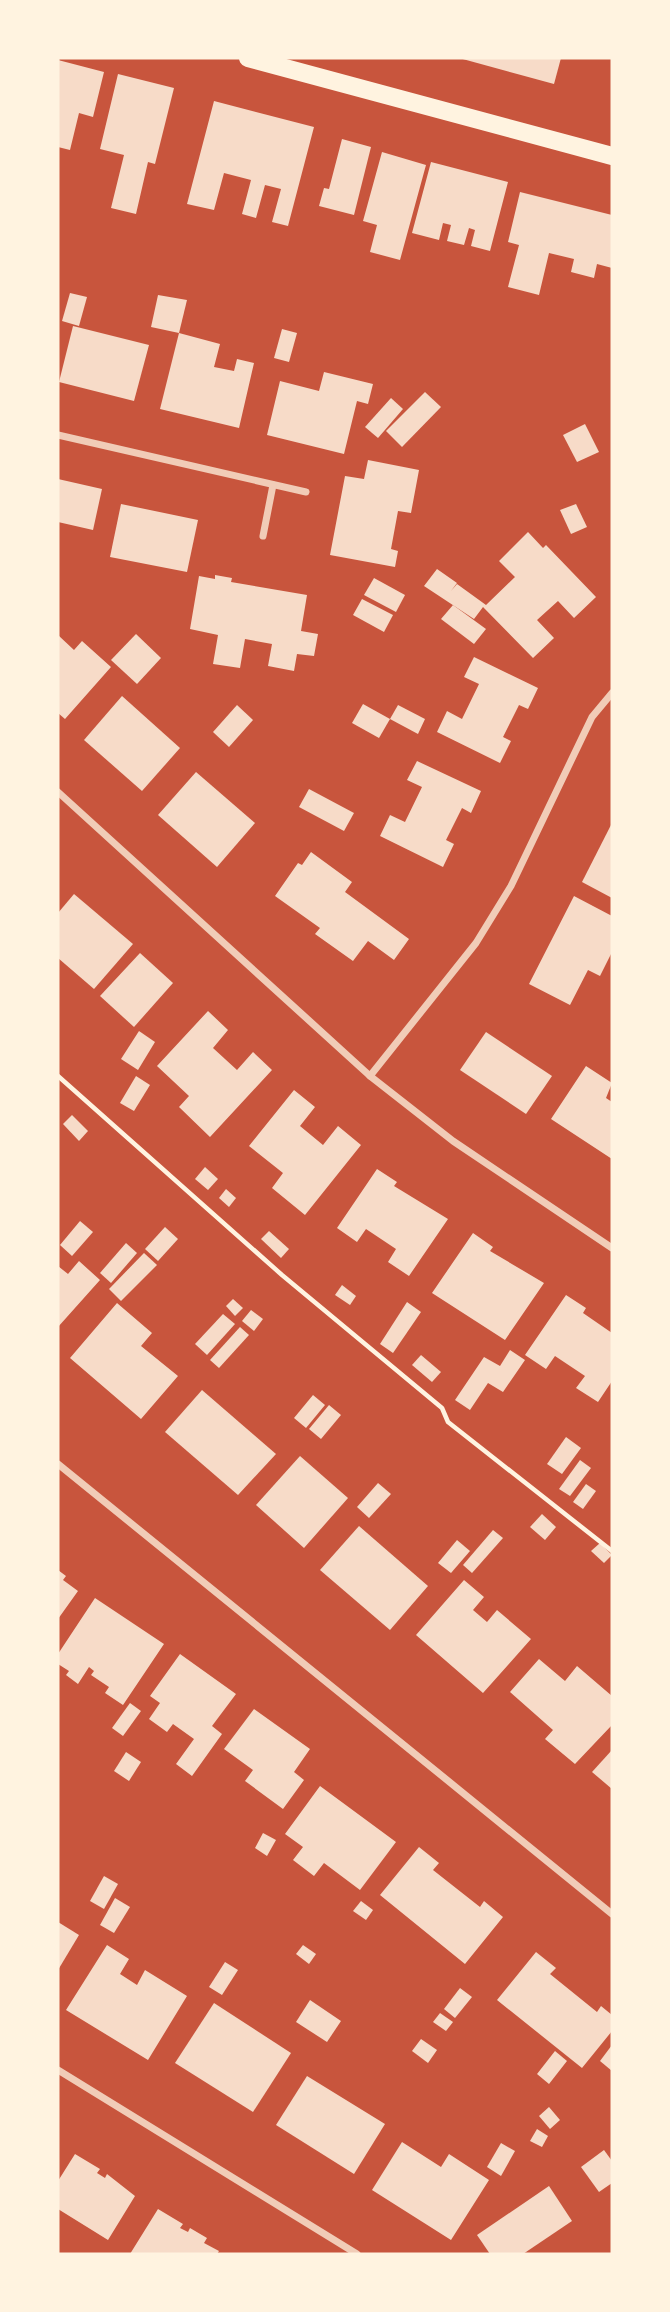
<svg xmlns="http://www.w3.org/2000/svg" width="670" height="2312" viewBox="0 0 670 2312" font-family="Figtree,sans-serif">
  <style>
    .building { fill: #f7dbc8 }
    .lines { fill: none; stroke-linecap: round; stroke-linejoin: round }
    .path { stroke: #fff3e0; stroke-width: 4.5 }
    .minor { stroke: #f1ccb7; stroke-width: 7 }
    .primary { stroke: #fff3e0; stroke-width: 18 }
  </style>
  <rect width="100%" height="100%" fill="#c8553d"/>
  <!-- building -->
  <g class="building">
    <polygon points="459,58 561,58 554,84"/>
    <polygon points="58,60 104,72 93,117 79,113 70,150 58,147"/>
    <polygon points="118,74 174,88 155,164 148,162 136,214 111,208 124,155 100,149"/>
    <polygon points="214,101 314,127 288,226 272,222 281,189 265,185 256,218 242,214 251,180 224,173 214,210 187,204"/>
    <polygon points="342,139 371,147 354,215 319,206 324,188 329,189"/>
    <polygon points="382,152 426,165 400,260 370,252 377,225 363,221"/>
    <polygon points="431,162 508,182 490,251 471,246 475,230 469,228 464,245 447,241 451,225 443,223 439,240 412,233"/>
    <polygon points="520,192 612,215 612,268 597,264 594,278 571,272 574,259 549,253 539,295 508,287 519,245 508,242"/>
    <polygon points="70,293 87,297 79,326 62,321"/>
    <polygon points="158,295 187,300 179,333 151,327"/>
    <polygon points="73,326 149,345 134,401 59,382"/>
    <polygon points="282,329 297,333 289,362 274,358"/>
    <polygon points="179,333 220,344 214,367 234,371 237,359 254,363 239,428 160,409"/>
    <polygon points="324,372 373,384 368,404 357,401 344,454 267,435 280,381 319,391"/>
    <polygon points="425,392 441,407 402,447 386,431"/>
    <polygon points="391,398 403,409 378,438 365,427"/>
    <polygon points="585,424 599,452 577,462 563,435"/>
    <polygon points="368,460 419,470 411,513 398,511 391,549 398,551 395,567 330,555 345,476 364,479"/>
    <polygon points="58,479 102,489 93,530 58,522"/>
    <polygon points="121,504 198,520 187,572 110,557"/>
    <polygon points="576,504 587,527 571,534 560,510"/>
    <polygon points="528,532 543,548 546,545 596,597 574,618 558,601 537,620 554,638 533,658 483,607 474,619 424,586 437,569 457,583 451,591 457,584 486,605 515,577 499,561"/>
    <polygon points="215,575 232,578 231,582 307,595 301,631 318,634 314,656 297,654 294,671 268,666 272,644 245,639 240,668 213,664 218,635 190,629 199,576 215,579"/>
    <polygon points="374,578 405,595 396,612 364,595"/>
    <polygon points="362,599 393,615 384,632 353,615"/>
    <polygon points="453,605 486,629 474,644 441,619"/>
    <polygon points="136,634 161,658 137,684 111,660"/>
    <polygon points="58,635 74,650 82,641 111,667 65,719 58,713"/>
    <polygon points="474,657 538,688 528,709 519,705 503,737 511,741 500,763 437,732 447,711 462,719 479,684 464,677"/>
    <polygon points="122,696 180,748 142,791 84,740"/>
    <polygon points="363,704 390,719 379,738 352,723"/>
    <polygon points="237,705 253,720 229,747 213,732"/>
    <polygon points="398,705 425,719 418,734 390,719"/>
    <polygon points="417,761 481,791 471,813 462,808 446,840 454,844 443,867 380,836 390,815 405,822 422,787 407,780"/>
    <polygon points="196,772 255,823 217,867 158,815"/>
    <polygon points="309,789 354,813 344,831 299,807"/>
    <polygon points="612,823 612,898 582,882"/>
    <polygon points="311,852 352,882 345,892 409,939 394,960 368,941 353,961 315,934 320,928 275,896 298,863 302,865"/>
    <polygon points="74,894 133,944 94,989 58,958 58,913"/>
    <polygon points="574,896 612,916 612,952 600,976 588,970 570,1005 529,984"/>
    <polygon points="140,953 173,983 134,1027 100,996"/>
    <polygon points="208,1011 228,1030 213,1048 237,1070 253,1052 272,1070 210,1137 179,1107 189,1096 157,1066"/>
    <polygon points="139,1031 155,1042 138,1070 121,1059"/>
    <polygon points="486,1032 552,1076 526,1114 460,1070"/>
    <polygon points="586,1066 612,1083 606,1098 612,1102 612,1159 551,1119"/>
    <polygon points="136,1076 150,1085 134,1111 120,1103"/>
    <polygon points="294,1090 315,1107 300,1126 323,1145 338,1126 361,1145 305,1215 272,1188 283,1173 249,1146"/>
    <polygon points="72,1115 88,1131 79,1141 63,1124"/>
    <polygon points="205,1167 218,1179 208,1190 195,1179"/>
    <polygon points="377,1169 397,1182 394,1186 448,1219 409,1276 388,1262 396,1249 366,1229 357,1242 337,1228"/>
    <polygon points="226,1189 236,1198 229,1207 219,1198"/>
    <polygon points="80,1221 93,1232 72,1256 60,1245"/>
    <polygon points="165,1227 178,1239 158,1261 145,1249"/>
    <polygon points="269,1231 289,1249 281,1258 261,1239"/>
    <polygon points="473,1233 493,1247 490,1251 544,1283 505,1340 432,1293"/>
    <polygon points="126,1243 137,1253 111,1283 100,1273"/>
    <polygon points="144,1253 157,1265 121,1301 109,1289"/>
    <polygon points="79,1261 100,1280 58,1327 58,1266 68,1274"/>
    <polygon points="342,1285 356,1296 350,1305 335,1295"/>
    <polygon points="566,1295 586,1308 583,1313 612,1333 612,1381 598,1402 576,1388 585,1376 555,1356 546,1369 525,1355"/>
    <polygon points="233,1299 243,1308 235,1316 226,1306"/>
    <polygon points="407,1302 421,1312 393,1353 380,1344"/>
    <polygon points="117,1303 152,1333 141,1346 178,1376 141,1419 70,1358"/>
    <polygon points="251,1310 263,1319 254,1331 242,1321"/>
    <polygon points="223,1314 235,1324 207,1355 195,1344"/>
    <polygon points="240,1327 249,1335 219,1368 210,1360"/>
    <polygon points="510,1350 525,1360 503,1392 488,1383 470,1410 455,1400 484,1357 500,1366"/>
    <polygon points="421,1355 441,1372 432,1382 412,1365"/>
    <polygon points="202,1390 276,1454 238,1495 165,1432"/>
    <polygon points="313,1395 325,1405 306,1428 294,1418"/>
    <polygon points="329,1405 341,1415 321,1439 309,1429"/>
    <polygon points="566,1437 581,1448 562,1474 547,1464"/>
    <polygon points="300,1456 348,1498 304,1548 256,1505"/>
    <polygon points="580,1460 591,1468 570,1496 559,1489"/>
    <polygon points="378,1483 391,1494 369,1518 357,1507"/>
    <polygon points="586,1484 596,1491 583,1509 573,1502"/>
    <polygon points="542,1514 556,1527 545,1540 530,1527"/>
    <polygon points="359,1526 428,1586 390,1630 320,1570"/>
    <polygon points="493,1530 503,1538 472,1573 463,1565"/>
    <polygon points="457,1540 470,1551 451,1573 438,1563"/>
    <polygon points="600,1543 612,1555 604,1563 591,1551"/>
    <polygon points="58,1570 66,1576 63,1580 78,1591 58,1619"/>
    <polygon points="464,1580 484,1597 473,1610 487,1622 497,1610 531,1639 483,1693 416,1635"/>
    <polygon points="95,1598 164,1644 123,1705 105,1693 109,1687 91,1675 94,1671 89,1667 78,1684 66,1675 69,1671 58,1664 58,1654"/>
    <polygon points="180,1654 236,1694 212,1726 222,1734 192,1776 176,1764 194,1739 173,1724 167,1732 149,1719 160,1703 150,1696"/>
    <polygon points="539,1659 565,1681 577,1666 612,1696 612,1725 575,1764 545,1739 553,1730 510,1692"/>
    <polygon points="130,1703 141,1711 123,1736 112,1728"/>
    <polygon points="254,1709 310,1749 294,1772 304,1780 283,1809 245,1781 253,1770 224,1749"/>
    <polygon points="612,1750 612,1789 592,1772"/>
    <polygon points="126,1752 141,1762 129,1781 114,1771"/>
    <polygon points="320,1786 396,1842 360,1890 324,1863 314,1876 293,1860 303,1847 285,1834"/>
    <polygon points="263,1833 276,1840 267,1856 255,1848"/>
    <polygon points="419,1847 439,1863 433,1870 480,1907 484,1901 503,1917 465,1964 380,1895"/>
    <polygon points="104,1876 118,1884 104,1909 90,1901"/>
    <polygon points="115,1898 130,1907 114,1933 100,1925"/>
    <polygon points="361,1901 373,1910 366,1920 353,1911"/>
    <polygon points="58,1922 79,1935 58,1970"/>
    <polygon points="107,1945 129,1959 120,1974 137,1985 145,1970 187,1996 148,2060 66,2010"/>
    <polygon points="303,1945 316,1954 309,1964 296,1954"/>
    <polygon points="536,1952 556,1968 550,1974 597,2012 601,2006 612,2015 612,2031 582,2068 497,2000"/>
    <polygon points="225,1962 238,1970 222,1995 209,1987"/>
    <polygon points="460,1988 472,1997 455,2018 444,2009"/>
    <polygon points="310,2000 341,2021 327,2042 296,2022"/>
    <polygon points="214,2003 291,2053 253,2112 175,2063"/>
    <polygon points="440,2013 453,2022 446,2031 433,2022"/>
    <polygon points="421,2039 437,2050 428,2063 412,2051"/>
    <polygon points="612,2045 612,2071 600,2061"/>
    <polygon points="555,2051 567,2061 549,2084 537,2074"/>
    <polygon points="307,2076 385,2124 354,2174 276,2125"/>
    <polygon points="549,2107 560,2120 550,2129 539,2116"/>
    <polygon points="537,2129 548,2136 542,2147 530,2141"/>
    <polygon points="402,2142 441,2167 449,2154 489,2180 451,2240 372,2190"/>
    <polygon points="501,2143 515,2151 501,2176 487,2167"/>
    <polygon points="604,2150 612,2161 612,2183 599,2192 581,2167"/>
    <polygon points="75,2154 100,2169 97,2173 105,2178 107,2174 135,2196 108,2240 58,2209 58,2181"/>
    <polygon points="549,2186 572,2221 523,2254 490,2254 477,2235"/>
    <polygon points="158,2209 183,2224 180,2228 188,2232 190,2228 207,2238 204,2243 219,2251 217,2254 130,2254"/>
  </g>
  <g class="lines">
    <!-- path -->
    <polyline class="path" points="58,1076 282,1275 442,1408 448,1422 612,1551"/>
    <!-- minor -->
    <g class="minor">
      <polyline points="58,435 306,492"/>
      <polyline points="263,536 273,485"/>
      <polyline points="58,792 370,1076 453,1141 612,1248"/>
      <polyline points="370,1076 476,943 511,886 592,717 612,693"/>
      <polyline points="58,1464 612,1914"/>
      <polyline points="58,2070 357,2254"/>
    </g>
    <!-- primary -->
    <polyline class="primary" points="248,58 612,156"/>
  </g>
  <!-- border -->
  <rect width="670" height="2312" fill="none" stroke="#fff3e0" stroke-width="119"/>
</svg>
